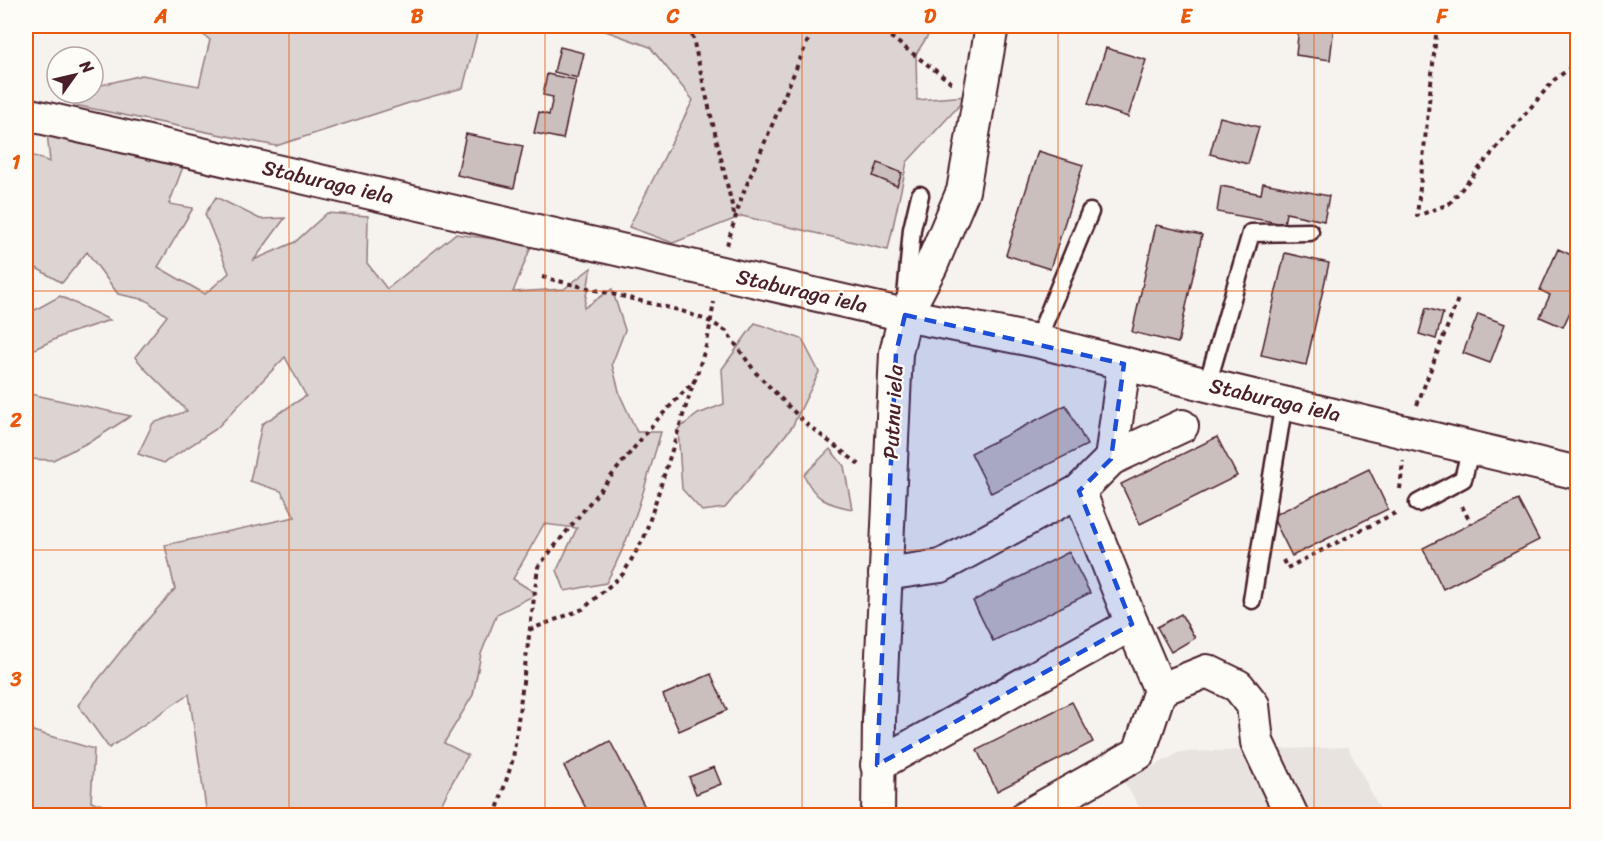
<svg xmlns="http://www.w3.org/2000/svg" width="1603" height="841" viewBox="0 0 1603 841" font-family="Sriracha,sans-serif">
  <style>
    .built { fill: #e9e3e0 }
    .green { fill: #dcd4d2; stroke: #937a7e; stroke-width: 1.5 }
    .building { fill: #cbbfbe; stroke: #4a1f2b; stroke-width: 1.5 }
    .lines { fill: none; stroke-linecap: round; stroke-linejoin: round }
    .service-casing { stroke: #4a1f2b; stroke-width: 21 }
    .minor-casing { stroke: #4a1f2b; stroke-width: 36 }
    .path { stroke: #4a1f2b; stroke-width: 4; stroke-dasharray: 4.5 4.5; stroke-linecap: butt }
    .service { stroke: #fdfcf7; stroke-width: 16 }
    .minor { stroke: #fdfcf7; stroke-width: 32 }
    .marked { fill: #1d4ed8; fill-opacity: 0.2; stroke: #1d4ed8; stroke-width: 4.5; stroke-dasharray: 12 8; stroke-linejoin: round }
    .grid { fill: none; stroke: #e8590c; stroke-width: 1.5; stroke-opacity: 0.55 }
    .labels { text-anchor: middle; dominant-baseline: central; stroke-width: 4.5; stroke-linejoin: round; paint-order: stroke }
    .street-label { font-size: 21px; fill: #4a1f2b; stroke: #fdfcf7 }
    .neatline { fill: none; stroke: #e8590c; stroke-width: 2 }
    .grid-label { font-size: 20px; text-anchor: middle; font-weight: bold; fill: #e8590c }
  </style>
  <rect width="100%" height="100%" fill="#f6f3ef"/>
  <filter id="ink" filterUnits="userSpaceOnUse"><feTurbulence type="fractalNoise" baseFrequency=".0167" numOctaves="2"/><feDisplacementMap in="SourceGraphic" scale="12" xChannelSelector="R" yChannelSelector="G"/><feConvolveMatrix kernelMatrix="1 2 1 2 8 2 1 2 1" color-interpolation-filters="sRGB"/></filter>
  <g filter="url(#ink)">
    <!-- built -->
    <polygon class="built" points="1348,747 1383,815 1144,815 1124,782 1180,752"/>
    <!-- green -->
    <g class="green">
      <polygon points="192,26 479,26 463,88 412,102 276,146 74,105 82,93 93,93 93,87 142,75 199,86 210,40"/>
      <polygon points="592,26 934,26 916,54 917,100 968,96 907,162 888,250 742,216 673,243 629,227 693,100 650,47"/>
      <path d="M 47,132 L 184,164 L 169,204 L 193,208 L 158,267 L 205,294 L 229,273 L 205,214 L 216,197 L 260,219 L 285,218 L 254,260 L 295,242 L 327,213 L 368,216 L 367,263 L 387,289 L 455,234 L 532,244 L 513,292 L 564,289 L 591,268 L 584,308 L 612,289 L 625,330 L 612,364 L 620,395 L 637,432 L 661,432 C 646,483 632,536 606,583 L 565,591 L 557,570 L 577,528 L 544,524 L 513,579 L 537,594 L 497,614 L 481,654 L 473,695 L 444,743 L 468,755 L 450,786 L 438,812 L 431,816 L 207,815 L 189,694 L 109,748 L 78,705 L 132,637 L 175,589 L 165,545 L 295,517 L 281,491 L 250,481 L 262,424 L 306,396 L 285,357 L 216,429 L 164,463 L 138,454 L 153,423 L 187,411 L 146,370 L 135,357 L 167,316 L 146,300 L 118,294 L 87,252 L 62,283 L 26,262 L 26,153 L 50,162 Z"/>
      <polygon points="60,296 110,320 64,335 26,353 26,315"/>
      <polygon points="755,323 802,339 819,372 792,427 725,508 702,511 682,489 678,429 698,414 724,404 722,369"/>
      <polygon points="26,393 131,416 95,439 53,460 26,459"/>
      <path d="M 830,449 L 844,466 L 852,509 C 827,504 815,500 804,475 Z"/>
      <polygon points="26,729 94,749 91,802 141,815 26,815"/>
    </g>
    <!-- building -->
    <g class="building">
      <polygon points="1299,26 1334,26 1330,60 1296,55"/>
      <polygon points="560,47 584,53 578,78 554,72"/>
      <polygon points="1106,48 1146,60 1128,117 1088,104"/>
      <polygon points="547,74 576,80 563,139 534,133 539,112 549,115 553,97 543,95"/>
      <polygon points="1220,117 1259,127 1248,164 1210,154"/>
      <polygon points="466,134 523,146 514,188 457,175"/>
      <polygon points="1038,151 1083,165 1050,269 1006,255"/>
      <polygon points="878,163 902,173 897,186 873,176"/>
      <polygon points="1263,183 1329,196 1324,221 1286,213 1284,224 1217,212 1221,186 1261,194"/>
      <polygon points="1156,225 1202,235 1178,343 1132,332"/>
      <polygon points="1558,249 1578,258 1578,315 1570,312 1563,327 1540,317 1550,295 1540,290"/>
      <polygon points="1285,253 1329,263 1306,365 1261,355"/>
      <polygon points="1426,308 1443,313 1436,339 1419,334"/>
      <polygon points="1478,314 1505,324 1490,363 1463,353"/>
      <polygon points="1066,405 1087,445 991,493 971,453"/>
      <polygon points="1217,437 1237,476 1140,524 1121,484"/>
      <polygon points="1369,469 1388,509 1292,556 1272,516"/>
      <polygon points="1518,500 1539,540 1443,589 1423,548"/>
      <polygon points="1069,552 1090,593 993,641 973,601"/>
      <polygon points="1181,614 1195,638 1171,652 1157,627"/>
      <polygon points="711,674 727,710 679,731 663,695"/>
      <polygon points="1072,702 1093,742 997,791 977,750"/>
      <polygon points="610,741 646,809 633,816 590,816 564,766"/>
      <polygon points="714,767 721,784 696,794 689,777"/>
    </g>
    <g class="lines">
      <!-- service casing -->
      <g class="service-casing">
        <g id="service">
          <polyline points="906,297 912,229 920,195"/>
          <polyline points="1037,341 1090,212"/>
          <polyline points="1207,385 1251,233 1310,232"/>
          <polyline points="1418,503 1463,479 1471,447"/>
          <polyline points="1252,600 1284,402"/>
        </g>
      </g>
      <!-- minor casing -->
      <g class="minor-casing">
        <g id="minor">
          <polyline points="26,114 905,315 1037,341 1207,385 1578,473"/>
          <polyline points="1111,459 1124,364"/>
          <polyline points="885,574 941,566 1079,491 1111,459 1182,426"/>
          <polyline points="1160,690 1207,671 1238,686 1253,705 1257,742 1292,816"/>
          <polyline points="877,765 1132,624"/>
          <polyline points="878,816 879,720 896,353 905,315 931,266 963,191 992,26"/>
          <polyline points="1027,816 1139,753 1160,690 1132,624 1079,491"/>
        </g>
      </g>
      <!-- path -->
      <g class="path">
        <polyline points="690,26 735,218"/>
        <polyline points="876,26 952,83"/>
        <polyline points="1437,26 1417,216 1449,204 1554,80 1578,62"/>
        <polyline points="727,245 742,196 814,26"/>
        <polyline points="542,277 682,311 711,322 726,331 756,373 805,423 860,465"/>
        <polyline points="1417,405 1458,299"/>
        <polyline points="1400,489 1403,461"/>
        <polyline points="1462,506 1471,524"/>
        <polyline points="1283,560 1287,568 1397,512"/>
        <polyline points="529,630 583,609 623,574 644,538 694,381"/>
        <polyline points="495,816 513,759 538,567 654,423 695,380 707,343 714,302"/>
      </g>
      <!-- service -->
      <use href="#service" class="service"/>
      <!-- minor -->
      <use href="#minor" class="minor"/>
    </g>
  </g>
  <!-- marked area -->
  <path class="marked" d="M 905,315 L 1124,364 L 1111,459 L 1079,491 L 1132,624 L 877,765 L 896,353 Z"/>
  <!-- grid -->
  <path class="grid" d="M 289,26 L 289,816M 545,26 L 545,816M 802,26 L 802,816M 1058,26 L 1058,816M 1314,26 L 1314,816M 26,291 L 1578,291M 26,550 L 1578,550"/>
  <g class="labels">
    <!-- street labels -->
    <g class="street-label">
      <text transform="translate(328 182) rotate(13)">Staburaga iela</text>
      <text transform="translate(802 291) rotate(13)">Staburaga iela</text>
      <text transform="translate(1275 400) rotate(13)">Staburaga iela</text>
      <text transform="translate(893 412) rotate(-87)">Putnu iela</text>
    </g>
  </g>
  <!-- margin -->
  <rect width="1603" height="841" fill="none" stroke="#fdfcf7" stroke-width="66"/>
  <!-- north arrow -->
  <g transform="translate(75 75) rotate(56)"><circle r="28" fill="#fdfcf7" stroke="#b5a4a5" stroke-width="1.5"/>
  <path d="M0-4.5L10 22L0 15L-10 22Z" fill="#4a1f2b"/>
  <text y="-9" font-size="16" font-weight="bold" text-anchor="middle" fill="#4a1f2b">N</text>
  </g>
  <rect x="33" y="33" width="1537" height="775" class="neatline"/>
  <g class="grid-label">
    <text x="161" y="23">A</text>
    <text x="417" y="23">B</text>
    <text x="673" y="23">C</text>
    <text x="930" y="23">D</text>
    <text x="1186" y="23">E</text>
    <text x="1442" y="23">F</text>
    <text x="16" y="169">1</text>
    <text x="16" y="427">2</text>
    <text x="16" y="686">3</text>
  </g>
</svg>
